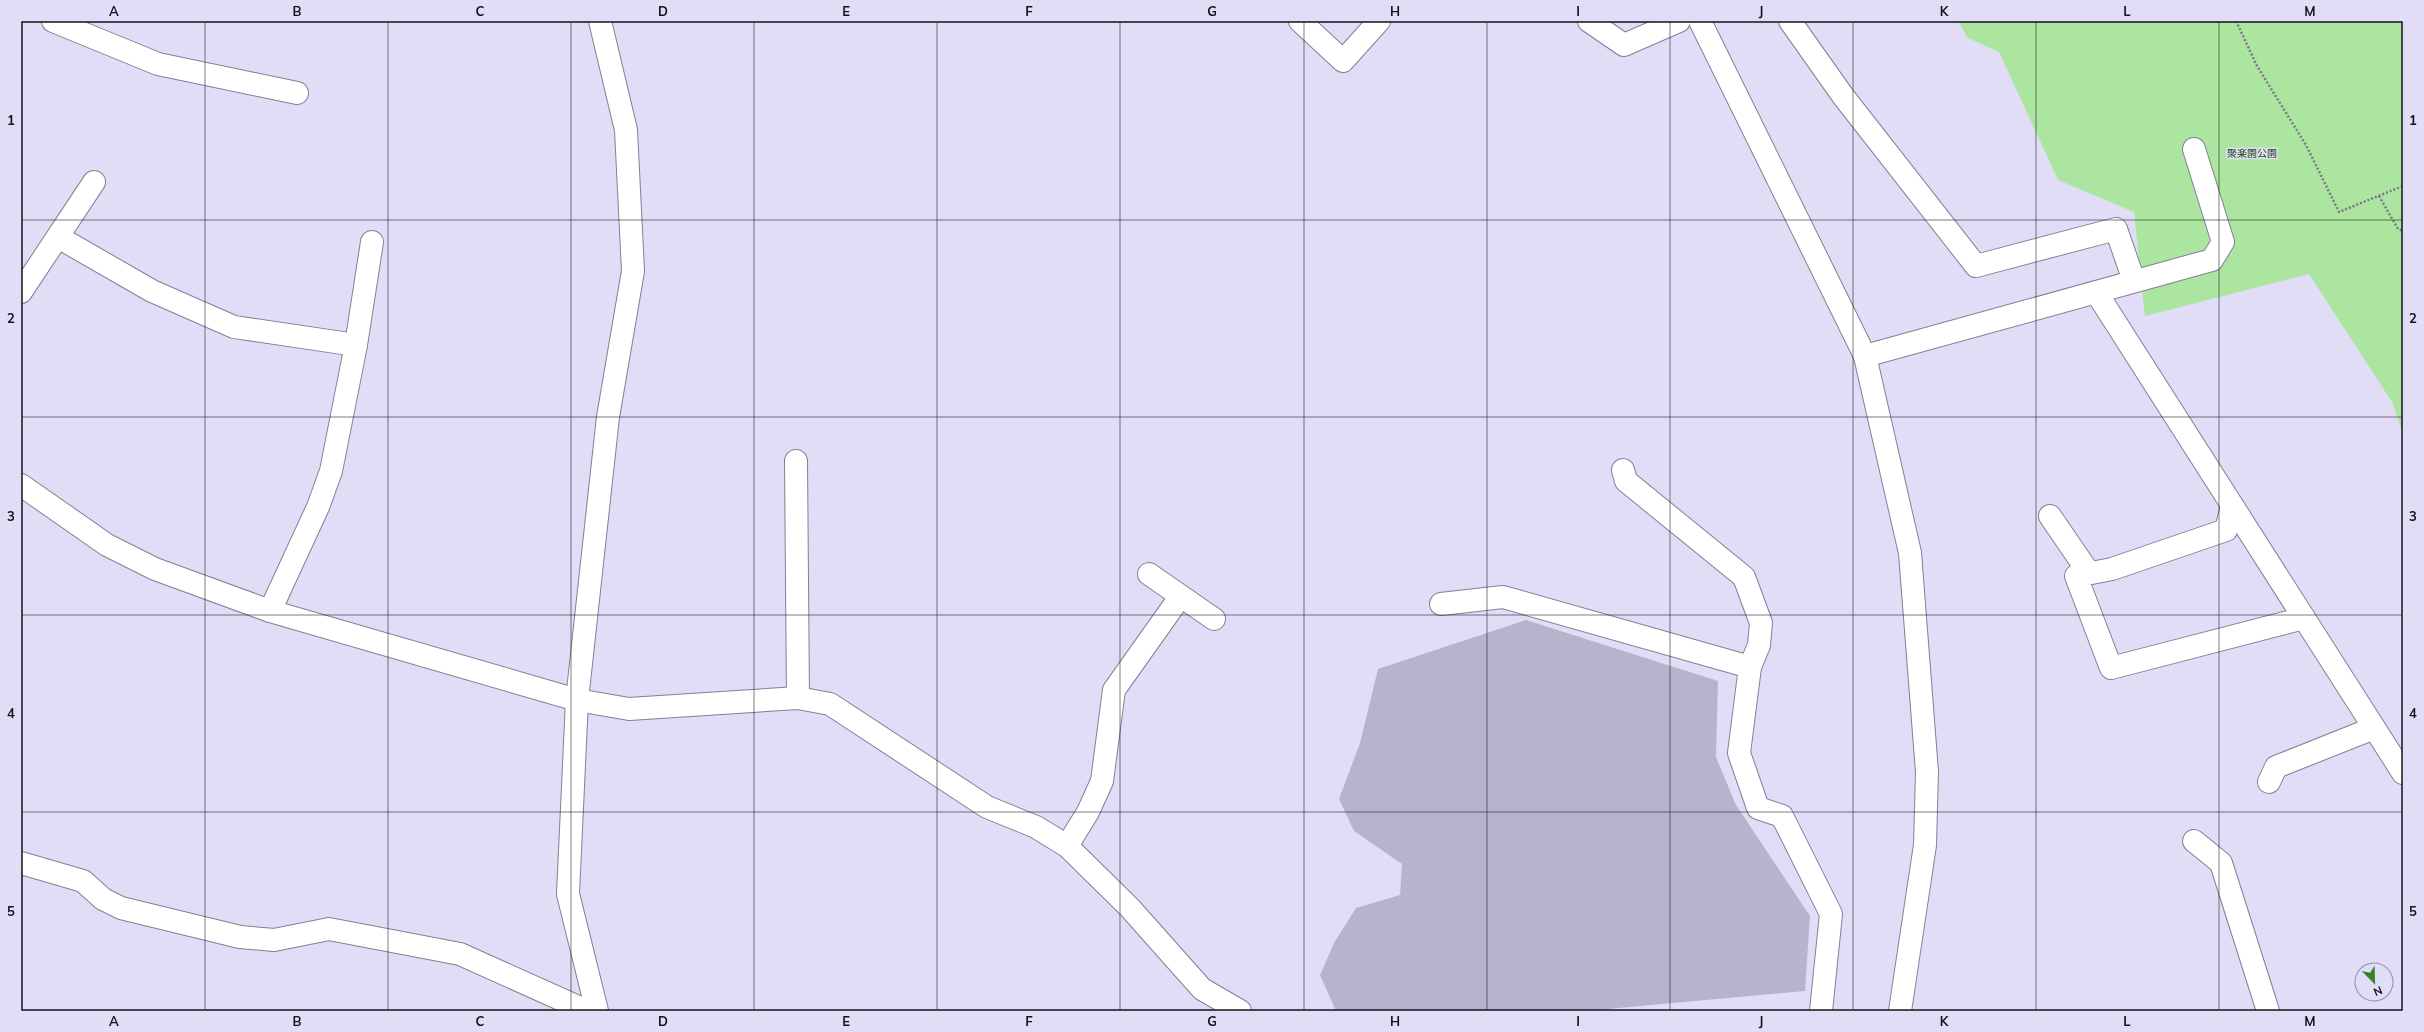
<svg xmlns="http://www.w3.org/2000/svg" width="2424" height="1032" viewBox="0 0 2424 1032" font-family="Mulish,'Noto Sans JP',sans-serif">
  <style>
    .green { fill: #abe59f }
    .building { fill: #b7b3cc }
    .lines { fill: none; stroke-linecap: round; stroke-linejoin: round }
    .minor-casing { stroke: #837f96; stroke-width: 24 }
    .tertiary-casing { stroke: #837f96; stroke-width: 24 }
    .path { stroke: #7b788a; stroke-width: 2.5; stroke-dasharray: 2 2; stroke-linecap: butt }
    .minor { stroke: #fff; stroke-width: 22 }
    .tertiary { stroke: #fff; stroke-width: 22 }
    .grid { fill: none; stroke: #14121b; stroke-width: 1; stroke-opacity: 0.55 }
    .labels { text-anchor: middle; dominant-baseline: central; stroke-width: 3; stroke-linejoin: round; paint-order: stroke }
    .park-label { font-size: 10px; fill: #1b4411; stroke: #e1ddf7 }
    .neatline { fill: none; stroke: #14121b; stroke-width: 1.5 }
    .grid-label { font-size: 13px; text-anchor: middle; font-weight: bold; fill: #14121b }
  </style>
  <rect width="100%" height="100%" fill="#e1ddf7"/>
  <!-- green -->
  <polygon class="green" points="1958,21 2403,21 2403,433 2392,402 2309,274 2145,316 2134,212 2058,180 1999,52 1968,38"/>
  <!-- building -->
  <polygon class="building" points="1526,620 1718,681 1716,757 1736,805 1810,916 1805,991 1586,1011 1336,1011 1320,975 1334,943 1356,908 1400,895 1402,864 1354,831 1339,799 1360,743 1378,669"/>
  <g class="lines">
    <!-- minor casing -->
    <g class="minor-casing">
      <g id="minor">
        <polyline points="53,21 158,64 297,93"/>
        <polyline points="1300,21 1343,61 1379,21"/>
        <polyline points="1589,21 1624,45 1679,21"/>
        <polyline points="1790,21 1843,96 1976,266 2116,229 2134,281"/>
        <polyline points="58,237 152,291 234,327 356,345"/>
        <polyline points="21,292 94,182"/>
        <polyline points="2096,292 2403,773"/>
        <polyline points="1865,356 2212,260 2223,242 2194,149"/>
        <polyline points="796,461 798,698"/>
        <polyline points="1623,470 1626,481 1744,577 1761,623 1759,645 1750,667"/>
        <polyline points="21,485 107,545 155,569 270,611 577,700 629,709 798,698 830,704 987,807 1036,827 1067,846 1130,908 1202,989 1240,1011"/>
        <polyline points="2232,506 2226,530 2112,569 2076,576 2111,668 2304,618"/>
        <polyline points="2050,516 2089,573"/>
        <polyline points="1149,574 1214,619"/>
        <polyline points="1441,604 1503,597 1750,667 1739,753 1758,808 1782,816 1831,914 1821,1011"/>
        <polyline points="270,611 318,507 331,471 356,345 372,242"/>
        <polyline points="2269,782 2276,767 2374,728"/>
        <polyline points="2194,841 2221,863 2268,1011"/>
        <polyline points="1067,846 1088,812 1102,781 1114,690 1180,597"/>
        <polyline points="21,863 83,881 103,899 121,908 240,937 274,940 329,929 460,954 587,1011"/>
        <polyline points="597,1011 568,894 577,700 608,417 633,271 626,130 600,21"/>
      </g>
    </g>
    <!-- tertiary casing -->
    <g class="tertiary-casing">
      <polyline id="tertiary" points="1700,21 1865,356 1910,553 1927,772 1925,845 1900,1011"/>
    </g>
    <!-- path -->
    <g class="path">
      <polyline points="2236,21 2257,66 2306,145 2339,212 2403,186"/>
      <polyline points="2379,196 2398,229 2403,231"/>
    </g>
    <!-- minor -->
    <use href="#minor" class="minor"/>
    <!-- tertiary -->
    <use href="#tertiary" class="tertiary"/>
  </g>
  <!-- grid -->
  <path class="grid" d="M 205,21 L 205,1011M 388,21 L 388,1011M 571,21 L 571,1011M 754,21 L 754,1011M 937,21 L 937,1011M 1120,21 L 1120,1011M 1304,21 L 1304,1011M 1487,21 L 1487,1011M 1670,21 L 1670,1011M 1853,21 L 1853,1011M 2036,21 L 2036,1011M 2219,21 L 2219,1011M 21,220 L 2403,220M 21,417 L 2403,417M 21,615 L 2403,615M 21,812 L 2403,812"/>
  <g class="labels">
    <!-- park labels -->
    <g class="park-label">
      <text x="2252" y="153">聚楽園公園</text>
    </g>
  </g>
  <!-- border -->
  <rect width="2424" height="1032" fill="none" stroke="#e1ddf7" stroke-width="44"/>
  <!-- north arrow -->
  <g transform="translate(2374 982) rotate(157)"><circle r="19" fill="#e1ddf7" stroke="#8f8c9f"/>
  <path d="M0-3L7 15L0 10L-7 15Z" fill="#3a8228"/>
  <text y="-6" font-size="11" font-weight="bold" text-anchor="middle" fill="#14121b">N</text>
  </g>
  <rect x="22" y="22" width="2380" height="988" class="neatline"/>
  <g class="grid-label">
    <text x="114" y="16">A</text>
    <text x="297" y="16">B</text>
    <text x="480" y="16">C</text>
    <text x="663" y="16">D</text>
    <text x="846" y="16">E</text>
    <text x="1029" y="16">F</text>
    <text x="1212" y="16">G</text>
    <text x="1395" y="16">H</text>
    <text x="1578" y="16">I</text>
    <text x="1761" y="16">J</text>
    <text x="1944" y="16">K</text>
    <text x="2127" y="16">L</text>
    <text x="2310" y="16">M</text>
    <text x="11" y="125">1</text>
    <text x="2413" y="125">1</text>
    <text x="11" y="323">2</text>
    <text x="2413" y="323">2</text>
    <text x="11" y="521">3</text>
    <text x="2413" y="521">3</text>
    <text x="11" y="718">4</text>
    <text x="2413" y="718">4</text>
    <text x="11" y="916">5</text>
    <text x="2413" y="916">5</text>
    <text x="114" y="1026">A</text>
    <text x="297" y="1026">B</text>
    <text x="480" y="1026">C</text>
    <text x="663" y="1026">D</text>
    <text x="846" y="1026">E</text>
    <text x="1029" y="1026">F</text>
    <text x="1212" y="1026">G</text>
    <text x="1395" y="1026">H</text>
    <text x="1578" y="1026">I</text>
    <text x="1761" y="1026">J</text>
    <text x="1944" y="1026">K</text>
    <text x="2127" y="1026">L</text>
    <text x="2310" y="1026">M</text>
  </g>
</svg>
